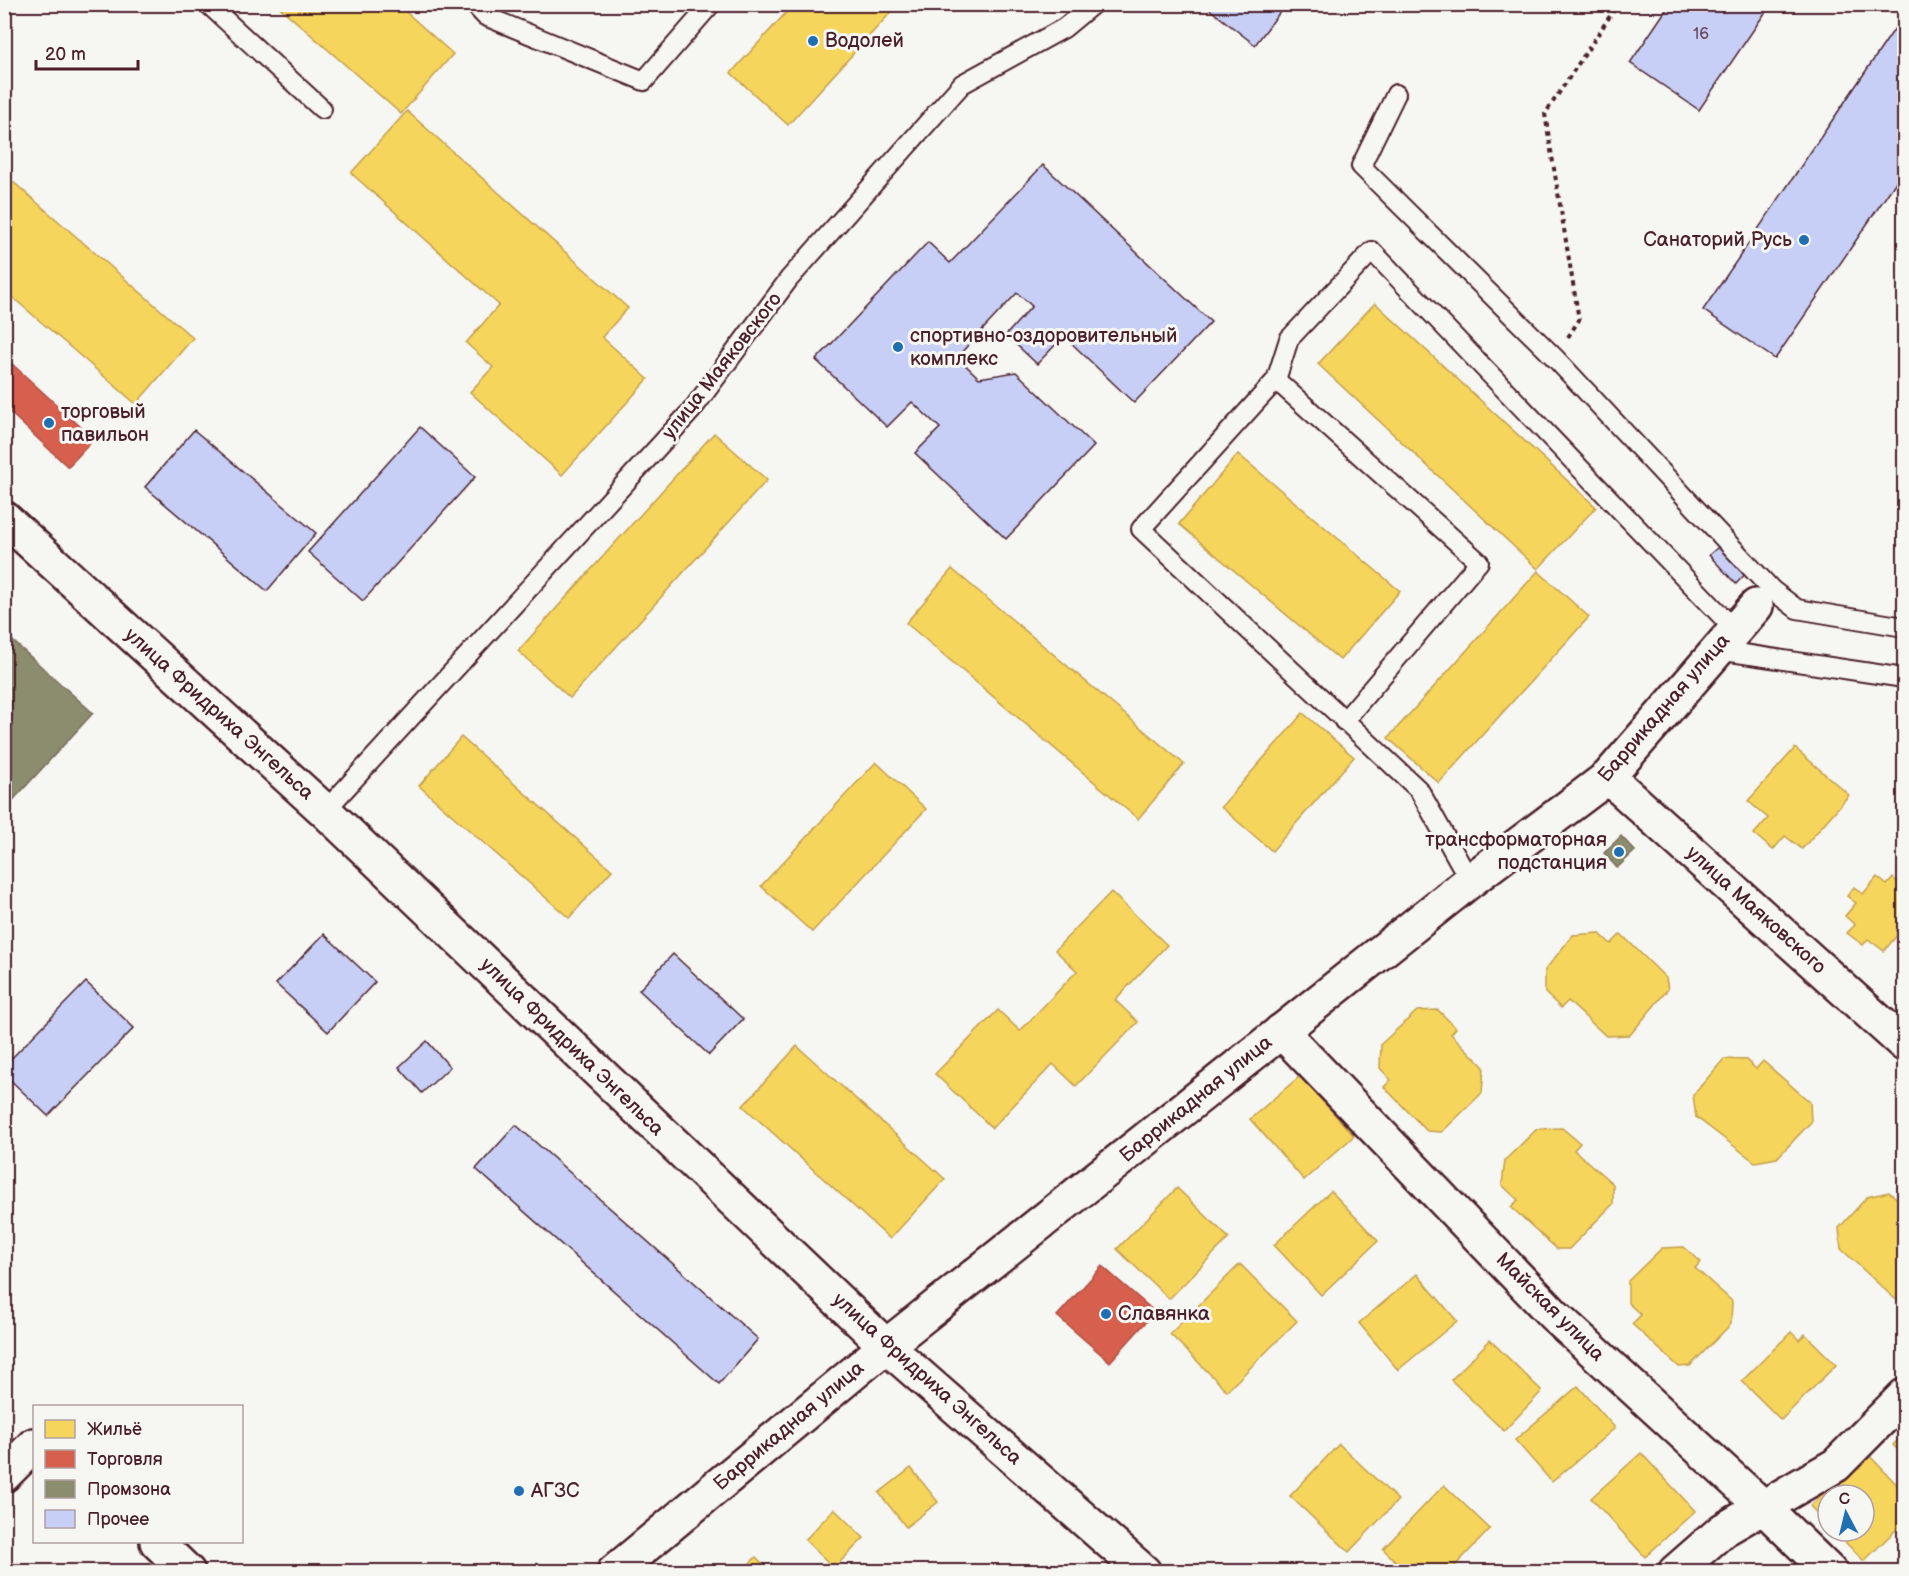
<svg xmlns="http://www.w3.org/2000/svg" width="1909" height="1576" viewBox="0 0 1909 1576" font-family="'Balsamiq Sans',sans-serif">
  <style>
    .homes { fill: #f6d55c; stroke: #c29e4d; stroke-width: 1.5 }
    .shops { fill: #d6604d; stroke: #ac4c43; stroke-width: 1.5 }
    .industry { fill: #8c8c6e; stroke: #786b5a; stroke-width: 1.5 }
    .building { fill: #c7cff7; stroke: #4a1f2b; stroke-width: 1.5 }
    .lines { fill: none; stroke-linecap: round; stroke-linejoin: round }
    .lane-casing { stroke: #4a1f2b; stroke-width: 22 }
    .street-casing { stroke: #4a1f2b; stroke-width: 38 }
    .path { stroke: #4a1f2b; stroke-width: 4; stroke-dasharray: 4.5 4.5; stroke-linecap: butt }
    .lane { stroke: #f6f6f2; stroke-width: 18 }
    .street { stroke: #f6f6f2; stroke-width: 33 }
    .poi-dot { fill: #1f6fb2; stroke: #f6f6f2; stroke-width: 2 }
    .labels { text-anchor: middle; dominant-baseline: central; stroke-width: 6; stroke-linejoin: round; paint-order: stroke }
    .number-label { font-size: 16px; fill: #694b5e }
    .poi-label { font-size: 20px; fill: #4a1f2b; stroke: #f6f6f2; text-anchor: start }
    .street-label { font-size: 20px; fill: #4a1f2b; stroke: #f6f6f2 }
  </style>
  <rect width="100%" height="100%" fill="#f6f6f2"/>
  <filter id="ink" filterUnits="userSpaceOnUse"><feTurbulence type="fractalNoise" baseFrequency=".0167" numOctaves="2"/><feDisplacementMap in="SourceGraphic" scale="12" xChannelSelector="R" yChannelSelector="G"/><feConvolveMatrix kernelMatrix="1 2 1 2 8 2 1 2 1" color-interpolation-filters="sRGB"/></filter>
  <g filter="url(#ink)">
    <!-- homes -->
    <g class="homes">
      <polygon points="276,4 397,4 453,54 401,114"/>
      <polygon points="794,4 889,4 894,9 788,125 731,73"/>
      <polygon points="407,111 628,308 602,337 648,379 562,475 470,392 493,367 466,343 499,305 351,173"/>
      <polygon points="4,174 193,338 136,404 4,290"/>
      <polygon points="1375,303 1596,507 1538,569 1318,364"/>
      <polygon points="714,433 767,480 570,698 518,651"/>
      <polygon points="1238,454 1400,591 1340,660 1179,524"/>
      <polygon points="952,569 1184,764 1138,819 906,623"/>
      <polygon points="1538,571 1589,617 1439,783 1388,738"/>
      <polygon points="1303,713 1354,757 1272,851 1221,807"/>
      <polygon points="461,737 612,870 569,918 419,786"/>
      <polygon points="1795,748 1849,795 1802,849 1785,836 1773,850 1754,834 1768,818 1748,801"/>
      <polygon points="876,762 926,809 812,932 761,886"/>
      <polygon points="1877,877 1887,885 1893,878 1904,888 1904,927 1884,951 1868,939 1863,945 1847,933 1855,925 1845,916 1856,903 1847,896 1854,887 1863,894"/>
      <polygon points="1111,892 1167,945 1115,1000 1138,1022 1076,1086 1053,1064 992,1128 935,1074 998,1010 1020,1031 1077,971 1055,950"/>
      <polygon points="1599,933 1611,944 1621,934 1666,978 1668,989 1630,1035 1606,1036 1568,1001 1561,1008 1545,993 1545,970 1573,935"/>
      <polygon points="1438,1010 1456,1028 1451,1034 1484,1067 1482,1093 1442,1132 1427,1131 1384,1087 1391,1080 1380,1068 1381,1044 1417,1011"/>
      <polygon points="797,1046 945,1179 890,1239 743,1106"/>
      <polygon points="1724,1059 1746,1060 1756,1069 1763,1061 1810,1102 1811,1122 1777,1158 1755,1162 1696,1117 1693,1095"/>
      <polygon points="1300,1076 1354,1136 1304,1180 1250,1119"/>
      <polygon points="1562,1128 1580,1143 1574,1150 1613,1184 1613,1204 1569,1249 1557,1249 1511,1207 1518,1200 1502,1185 1505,1160 1537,1129"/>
      <polygon points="1177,1188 1229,1238 1169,1299 1117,1249"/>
      <polygon points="1331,1191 1378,1241 1321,1295 1274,1245"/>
      <polygon points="1889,1192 1904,1204 1904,1298 1895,1299 1841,1249 1839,1228 1867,1197"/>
      <polygon points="1684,1247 1701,1262 1695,1268 1732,1301 1731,1324 1690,1366 1679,1367 1632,1324 1641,1315 1628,1303 1628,1281 1662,1248"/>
      <polygon points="1240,1264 1297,1321 1227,1391 1170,1334"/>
      <polygon points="1417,1274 1457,1321 1398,1370 1359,1323"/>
      <polygon points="1791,1332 1799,1340 1805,1334 1836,1365 1781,1420 1742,1381"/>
      <polygon points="1490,1340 1542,1391 1504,1431 1451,1380"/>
      <polygon points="1578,1386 1615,1428 1552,1482 1515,1440"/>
      <polygon points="1904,1434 1904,1456 1893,1445"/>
      <polygon points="1339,1444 1398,1500 1349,1552 1290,1496"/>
      <polygon points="1866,1452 1904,1492 1904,1522 1864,1561 1834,1531 1864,1531 1864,1495 1828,1495 1828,1525 1810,1506"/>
      <polygon points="1641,1453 1695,1511 1645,1557 1591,1498"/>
      <polygon points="911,1468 938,1502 906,1527 879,1493"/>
      <polygon points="1444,1485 1490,1529 1449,1572 1407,1572 1383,1549"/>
      <polygon points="834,1509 864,1538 834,1568 805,1540"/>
      <polygon points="756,1557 771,1572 741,1572"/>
    </g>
    <!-- shops -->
    <g class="shops">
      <polygon points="11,363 94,439 68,467 4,407 4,370"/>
      <polygon points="1102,1266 1155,1312 1110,1362 1057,1316"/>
    </g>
    <!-- industry -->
    <g class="industry">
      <polygon points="4,633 93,713 4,810"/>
      <polygon points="1621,836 1635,851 1617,868 1604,853"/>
    </g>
    <!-- building -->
    <g class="building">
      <polygon points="1203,4 1286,4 1255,45"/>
      <polygon points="1670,4 1771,4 1699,110 1630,63"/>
      <polygon points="1904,15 1904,170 1775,359 1703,310"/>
      <polygon points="1043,165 1211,322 1134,403 1064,336 1037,364 1006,335 1032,306 1017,293 957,357 979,378 1016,372 1094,446 1006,539 915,453 940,428 912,402 887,427 816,360 928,242 950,263"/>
      <polygon points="420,427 475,477 363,601 308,552"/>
      <polygon points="194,430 316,533 267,591 145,487"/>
      <polygon points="1724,542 1749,570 1736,584 1709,555"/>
      <polygon points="324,934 375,982 328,1032 276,984"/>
      <polygon points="673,954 743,1019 709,1055 639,990"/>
      <polygon points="86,982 134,1028 48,1116 4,1074 4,1066"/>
      <polygon points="427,1041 450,1067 422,1093 399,1067"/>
      <polygon points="516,1125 758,1339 719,1384 476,1169"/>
    </g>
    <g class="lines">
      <!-- lane casing -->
      <g class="lane-casing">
        <g id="lane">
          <polyline points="208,4 322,109"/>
          <polyline points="474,4 485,16 644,81 711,4"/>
          <polyline points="1396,94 1361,166 1555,358 1772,590 1797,609 1904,627"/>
          <polyline points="1276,380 1289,339 1372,251 1734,629"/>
          <polyline points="1717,650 1904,678"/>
          <polyline points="1344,721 1479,562 1276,380 1141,529 1419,790 1470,881"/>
          <polyline points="325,811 692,410 789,279 962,84 1064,28 1093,4"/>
        </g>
      </g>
      <!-- street casing -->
      <g class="street-casing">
        <g id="street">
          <polyline points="4,518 325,811 886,1346 1144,1572"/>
          <polyline points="1608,777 1904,1044"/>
          <polyline points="1281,1031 1554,1315 1762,1506 1830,1572"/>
          <polyline points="4,1475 34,1445"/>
          <polyline points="157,1542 188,1572"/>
          <polyline points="614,1572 886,1346 1470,881 1608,777 1756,606"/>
          <polyline points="1675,1572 1723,1530 1836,1465 1904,1396"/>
        </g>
      </g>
      <!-- path -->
      <polyline class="path" points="1568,337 1579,320 1545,114 1618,4"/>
      <!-- lane -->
      <use href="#lane" class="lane"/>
      <!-- street -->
      <use href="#street" class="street"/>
    </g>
  </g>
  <!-- markers -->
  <g class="poi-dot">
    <circle cx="813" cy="41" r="6"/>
    <circle cx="1804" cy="240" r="6"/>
    <circle cx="898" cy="347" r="6"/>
    <circle cx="49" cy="423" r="6"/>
    <circle cx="1619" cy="852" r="6"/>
    <circle cx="1106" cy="1314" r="6"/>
    <circle cx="519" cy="1491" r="6"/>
  </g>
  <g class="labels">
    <!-- number labels -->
    <g class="number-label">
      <text x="1701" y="34">16</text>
    </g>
    <!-- poi labels -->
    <g class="poi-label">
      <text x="825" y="41">Водолей</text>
      <text x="1792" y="240" text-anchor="end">Санаторий Русь</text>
      <text x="910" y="336">спортивно-оздоровительный<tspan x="910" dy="23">комплекс</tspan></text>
      <text x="61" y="412">торговый<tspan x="61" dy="23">павильон</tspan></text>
      <text x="1607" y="840" text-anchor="end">трансформаторная<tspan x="1607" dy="23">подстанция</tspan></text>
      <text x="1118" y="1314">Славянка</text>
      <text x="531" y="1491">АГЗС</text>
    </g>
    <!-- street labels -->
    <g class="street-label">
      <text transform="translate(722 366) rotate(-52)">улица Маяковского</text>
      <text transform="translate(1664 708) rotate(-49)">Баррикадная улица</text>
      <text transform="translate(219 714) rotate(42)">улица Фридриха Энгельса</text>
      <text transform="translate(1756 910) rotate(42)">улица Маяковского</text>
      <text transform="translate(572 1047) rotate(44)">улица Фридриха Энгельса</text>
      <text transform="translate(1196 1099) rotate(-39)">Баррикадная улица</text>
      <text transform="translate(1550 1307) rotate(45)">Майская улица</text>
      <text transform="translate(927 1379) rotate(42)">улица Фридриха Энгельса</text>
      <text transform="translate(789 1426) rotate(-40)">Баррикадная улица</text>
    </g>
  </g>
  <!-- margin -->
  <rect width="1909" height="1576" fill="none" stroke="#f6f6f2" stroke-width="24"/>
  <rect x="12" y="12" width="1885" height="1552" fill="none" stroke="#4a1f2b" stroke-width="2" filter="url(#ink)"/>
  <!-- legend -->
  <rect x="33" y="1405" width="210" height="138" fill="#f6f6f2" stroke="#b1a0a2" stroke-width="1.5"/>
  <rect x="45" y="1420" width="30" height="18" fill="#f6d55c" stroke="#b1a0a2" stroke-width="1.5"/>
  <text x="87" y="1435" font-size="18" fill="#4a1f2b">Жильё</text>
  <rect x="45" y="1450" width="30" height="18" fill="#d6604d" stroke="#b1a0a2" stroke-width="1.5"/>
  <text x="87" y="1465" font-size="18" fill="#4a1f2b">Торговля</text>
  <rect x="45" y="1480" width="30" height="18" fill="#8c8c6e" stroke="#b1a0a2" stroke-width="1.5"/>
  <text x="87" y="1495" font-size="18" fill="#4a1f2b">Промзона</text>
  <rect x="45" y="1510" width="30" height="18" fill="#c7cff7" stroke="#b1a0a2" stroke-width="1.5"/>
  <text x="87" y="1525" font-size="18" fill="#4a1f2b">Прочее</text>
  <!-- north arrow -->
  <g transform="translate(1846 1513) rotate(353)"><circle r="28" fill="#f6f6f2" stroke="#b1a0a2" stroke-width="1.5"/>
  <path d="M0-4.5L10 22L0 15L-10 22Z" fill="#1f6fb2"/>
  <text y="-9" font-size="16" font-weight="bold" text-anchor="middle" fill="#4a1f2b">С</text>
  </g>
  <!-- scale -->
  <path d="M36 60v9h102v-9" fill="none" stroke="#4a1f2b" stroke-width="3"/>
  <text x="45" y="60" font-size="18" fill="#4a1f2b" stroke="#f6f6f2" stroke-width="4.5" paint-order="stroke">20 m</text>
</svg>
